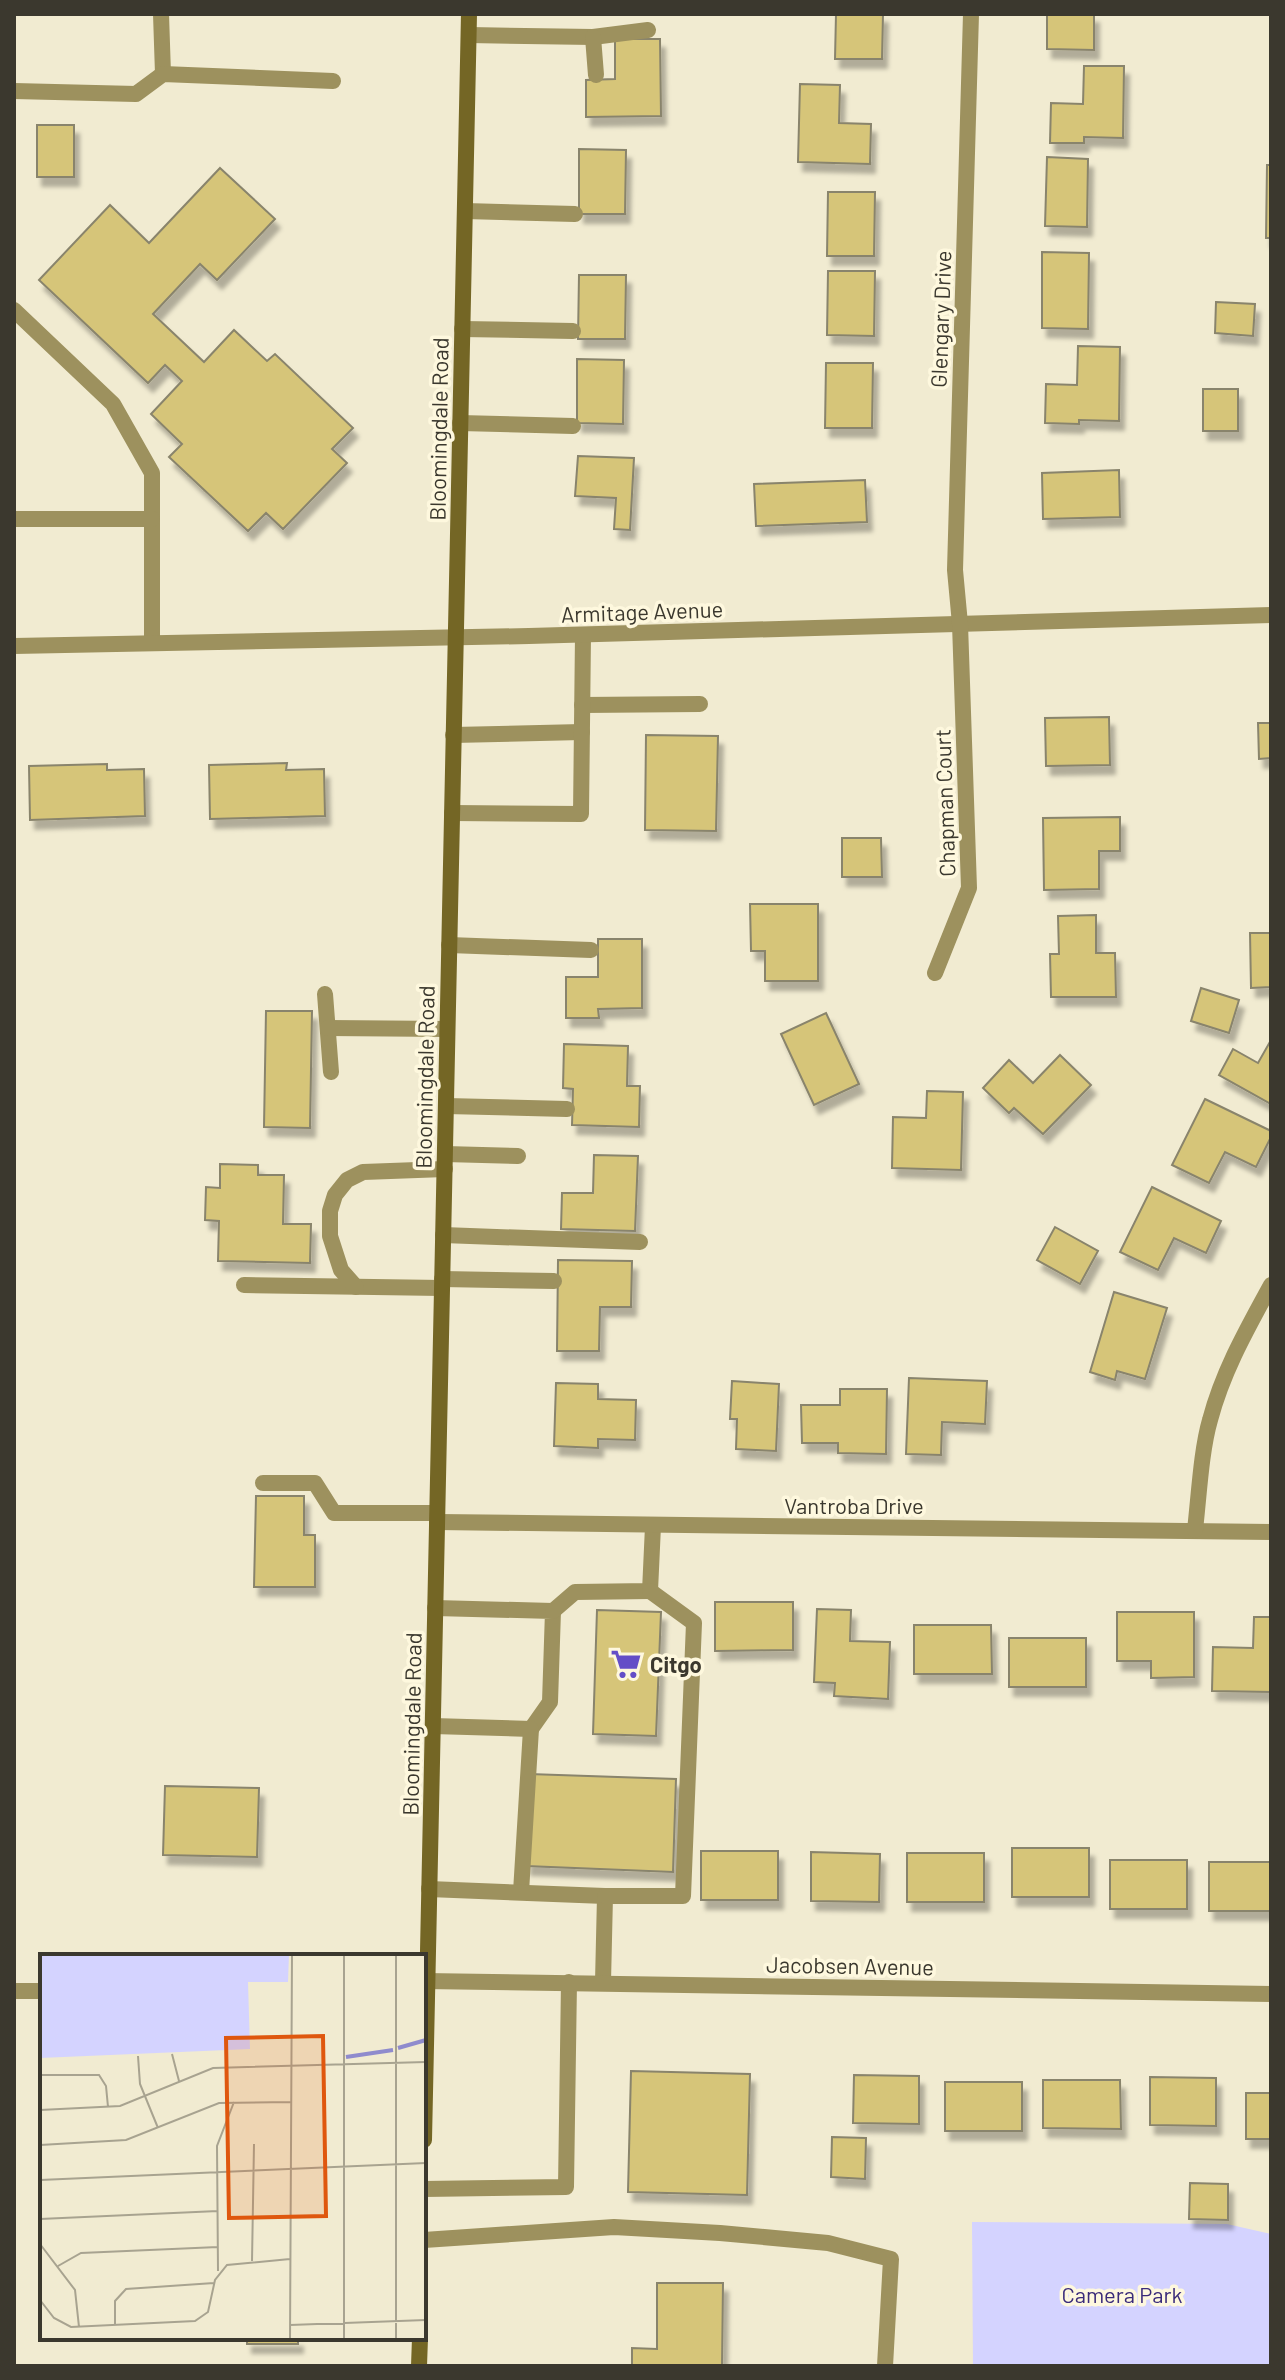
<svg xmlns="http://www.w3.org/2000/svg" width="1285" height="2380" viewBox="0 0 1285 2380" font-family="Barlow,sans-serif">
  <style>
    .green { fill: #d4d3ff }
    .building { fill: #d6c579; stroke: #89846c; stroke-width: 2; filter: url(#shadow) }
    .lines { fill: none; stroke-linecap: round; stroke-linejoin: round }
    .service { stroke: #9d915e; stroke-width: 16 }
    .minor { stroke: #9d915e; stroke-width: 16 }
    .secondary { stroke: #746625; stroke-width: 16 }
    .labels { text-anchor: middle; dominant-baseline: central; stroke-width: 7; stroke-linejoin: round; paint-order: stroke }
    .street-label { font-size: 22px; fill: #3b382e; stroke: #fef8de }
    .poi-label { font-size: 22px; font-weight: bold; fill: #3b382e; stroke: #fef8de; text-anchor: start }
    .park-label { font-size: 22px; fill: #3a2b7a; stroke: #fef8de }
    .inset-river { fill: none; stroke: #8f8bcd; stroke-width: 4 }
    .inset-road { fill: none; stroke: #a8a390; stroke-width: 2 }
    .view { fill: #df570e; fill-opacity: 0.15; stroke: #df570e; stroke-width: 4 }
    .inset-edge { fill: none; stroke: #3b382e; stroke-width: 4 }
  </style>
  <defs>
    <filter id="shadow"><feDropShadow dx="5" dy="9" stdDeviation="2" flood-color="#0004"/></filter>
  </defs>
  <rect width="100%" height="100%" fill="#f1ebd1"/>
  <!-- green -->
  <polygon class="green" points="972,2222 1227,2224 1271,2234 1271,2366 973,2366"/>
  <!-- building -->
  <g class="building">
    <polygon points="836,14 883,14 882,59 835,59"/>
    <polygon points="1047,14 1094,14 1094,50 1047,49"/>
    <polygon points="615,39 660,39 661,116 586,117 586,80 615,79"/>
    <polygon points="1084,66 1124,66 1123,138 1084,137 1084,143 1050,143 1051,103 1083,104"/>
    <polygon points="800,84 840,85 839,123 871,124 870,164 798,162"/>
    <rect x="37" y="125" width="37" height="52"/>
    <polygon points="579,149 626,150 625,214 579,214"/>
    <polygon points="1047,157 1088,159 1087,227 1045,226"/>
    <polygon points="1267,165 1271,165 1271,238 1266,238"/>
    <polygon points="220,168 275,219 217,280 200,264 153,314 204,362 234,330 267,361 275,354 353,428 332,449 347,463 283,529 266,513 248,531 169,457 182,444 151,414 182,381 165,365 148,383 39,280 110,205 149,243"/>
    <polygon points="828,192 875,192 874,256 827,256"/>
    <polygon points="1042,252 1089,253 1088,329 1042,328"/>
    <polygon points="828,271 875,271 874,336 827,335"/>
    <polygon points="579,275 626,275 625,339 578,339"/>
    <polygon points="1216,302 1255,304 1253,336 1215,333"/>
    <polygon points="1078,346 1120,347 1119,421 1079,420 1079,424 1045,423 1046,384 1077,385"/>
    <polygon points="577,359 624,360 623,424 577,423"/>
    <polygon points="826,363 873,363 872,428 825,428"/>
    <rect x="1203" y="389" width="35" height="42"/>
    <polygon points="578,456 634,458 630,530 614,529 616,498 575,496"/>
    <polygon points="1119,470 1120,517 1043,519 1042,473"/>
    <polygon points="865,480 867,522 756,526 754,484"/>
    <polygon points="1109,717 1110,765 1046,766 1045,718"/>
    <polygon points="1258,723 1271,723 1271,758 1259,759"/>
    <polygon points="646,735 718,736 716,831 645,830"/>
    <polygon points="287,763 286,770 324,769 325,816 210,819 209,765"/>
    <polygon points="107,764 107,770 144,769 145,816 30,820 29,766"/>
    <polygon points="1120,817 1120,851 1099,851 1099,889 1044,890 1043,818"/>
    <polygon points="842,838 881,838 882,877 842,877"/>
    <polygon points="750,904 818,904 818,981 765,981 765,951 751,951"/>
    <polygon points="1096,915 1096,953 1115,953 1116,997 1051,997 1050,954 1059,954 1058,916"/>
    <polygon points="1250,933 1271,933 1271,987 1251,988"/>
    <polygon points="598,939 642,939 642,1008 598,1009 599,1018 566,1018 566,977 598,977"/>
    <polygon points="1201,988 1239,1000 1229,1033 1191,1021"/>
    <polygon points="266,1011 312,1011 310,1128 264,1127"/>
    <polygon points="826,1013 859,1084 814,1105 781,1034"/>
    <polygon points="1271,1040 1271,1104 1219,1075 1233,1049 1258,1063"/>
    <polygon points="564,1044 628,1046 627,1086 640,1086 639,1127 572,1125 573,1089 563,1088"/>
    <polygon points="1060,1055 1091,1085 1043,1134 1014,1108 1009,1113 983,1088 1009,1060 1033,1083"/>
    <polygon points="927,1091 963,1092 961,1170 892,1168 893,1117 926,1118"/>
    <polygon points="1205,1099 1271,1131 1271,1137 1256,1167 1225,1152 1209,1183 1172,1165"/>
    <polygon points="594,1155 638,1156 635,1231 561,1229 562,1193 593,1193"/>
    <polygon points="220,1164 258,1165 258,1175 284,1175 283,1224 311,1224 310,1263 218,1261 219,1221 205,1220 206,1187 220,1188"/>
    <polygon points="1152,1187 1221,1221 1206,1253 1174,1238 1158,1270 1120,1252"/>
    <polygon points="1055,1227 1098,1251 1080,1284 1037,1260"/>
    <polygon points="558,1260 632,1261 631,1307 600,1307 599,1351 557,1351"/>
    <polygon points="1114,1292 1167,1308 1145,1379 1117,1371 1115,1380 1090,1372"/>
    <polygon points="909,1378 987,1381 985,1424 942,1422 941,1455 906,1454"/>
    <polygon points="732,1381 779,1384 776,1451 736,1449 737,1419 730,1419"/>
    <polygon points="556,1383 598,1384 598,1399 636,1400 635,1440 598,1439 598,1448 554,1446"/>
    <polygon points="840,1389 887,1389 886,1454 838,1453 838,1443 802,1443 801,1405 840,1405"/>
    <polygon points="256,1496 304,1496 304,1535 315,1535 315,1587 254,1587"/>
    <polygon points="715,1602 793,1602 793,1650 715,1651"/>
    <polygon points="817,1609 851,1610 850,1641 890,1642 888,1699 834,1696 835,1683 814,1682"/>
    <polygon points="597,1610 661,1612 656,1736 593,1734"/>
    <polygon points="1117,1612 1194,1612 1194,1677 1151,1678 1151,1661 1117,1661"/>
    <polygon points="1254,1617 1271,1617 1271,1692 1212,1691 1213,1647 1253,1648"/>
    <polygon points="914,1625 991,1625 992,1674 914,1674"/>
    <rect x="1009" y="1638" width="77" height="49"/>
    <polygon points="529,1774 676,1779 673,1872 526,1866"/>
    <polygon points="165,1786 259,1788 257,1857 163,1855"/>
    <rect x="1012" y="1848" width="77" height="49"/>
    <rect x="701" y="1851" width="77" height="49"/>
    <polygon points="811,1852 880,1854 879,1902 811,1901"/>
    <rect x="907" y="1853" width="77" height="49"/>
    <rect x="1110" y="1860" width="77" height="49"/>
    <rect x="1209" y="1862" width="62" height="49"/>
    <polygon points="631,2071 750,2074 747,2195 628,2192"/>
    <polygon points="854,2075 919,2076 919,2124 853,2123"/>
    <polygon points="1150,2077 1216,2078 1216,2126 1150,2125"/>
    <polygon points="1043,2080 1120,2080 1121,2129 1043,2128"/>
    <rect x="945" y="2082" width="77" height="49"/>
    <rect x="1246" y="2093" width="25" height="46"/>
    <polygon points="832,2137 866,2138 865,2179 831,2177"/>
    <polygon points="1190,2183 1228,2184 1228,2220 1189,2219"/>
    <polygon points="657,2283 723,2283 722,2366 632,2366 632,2348 657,2349"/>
    <rect x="247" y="2338" width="51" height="6"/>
  </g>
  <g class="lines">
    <!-- service -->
    <g class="service">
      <polyline points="161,14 163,74"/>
      <polyline points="469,35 593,37 648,30"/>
      <polyline points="593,37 596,75"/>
      <polyline points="14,91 136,94 163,74 333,81"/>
      <polyline points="465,211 575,214"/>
      <polyline points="14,310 113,404 152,473 152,642"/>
      <polyline points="462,329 573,331"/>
      <polyline points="460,423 573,426"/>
      <polyline points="14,519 152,519"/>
      <polyline points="582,705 700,704"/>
      <polyline points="453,735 582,732"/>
      <polyline points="452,813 581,814 583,635"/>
      <polyline points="449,945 591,950"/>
      <polyline points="325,994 331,1072"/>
      <polyline points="328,1028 447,1029"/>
      <polyline points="446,1106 567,1109"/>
      <polyline points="445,1154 518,1156"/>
      <polyline points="443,1235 640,1242"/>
      <polyline points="442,1279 554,1281"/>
      <polyline points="244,1285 442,1288"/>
      <polyline points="356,1287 341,1270 330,1236 330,1211 335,1195 347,1180 363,1172 445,1169"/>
      <polyline points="263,1483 315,1483 334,1513 437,1513"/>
      <polyline points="435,1608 553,1611 550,1702 531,1729"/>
      <polyline points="553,1611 575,1592 650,1591 653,1526"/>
      <polyline points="433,1726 531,1729 521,1892"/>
      <polyline points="429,1889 605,1896 603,1982"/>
      <polyline points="605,1896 683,1896 694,1623 650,1591"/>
      <polyline points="424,2189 566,2187 569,1982"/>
      <polyline points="424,2240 614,2227 720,2233 828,2243 891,2259 885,2366"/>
    </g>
    <!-- minor -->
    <g class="minor">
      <polyline points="14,646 529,636 1271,615"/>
      <polyline points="935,973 969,888 960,624 955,570 971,14"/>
      <polyline points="437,1522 1271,1532"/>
      <path d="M 1195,1530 C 1199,1496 1201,1451 1210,1420 C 1223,1371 1247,1329 1271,1285"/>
      <polyline points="424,1981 1271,1994"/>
      <polyline points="14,1991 42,1991"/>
    </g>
    <!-- secondary -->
    <g class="secondary">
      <polyline points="424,2140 469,14"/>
      <polyline points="419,2366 420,2338"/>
    </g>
  </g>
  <!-- icons -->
  <defs>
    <g id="supermarket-bare" transform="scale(2.4)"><path d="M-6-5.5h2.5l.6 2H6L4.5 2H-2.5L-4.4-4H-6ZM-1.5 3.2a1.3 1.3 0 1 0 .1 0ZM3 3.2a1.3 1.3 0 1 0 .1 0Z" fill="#644ec7" stroke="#fef8de" stroke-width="2.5" paint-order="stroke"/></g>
  </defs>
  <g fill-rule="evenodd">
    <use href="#supermarket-bare" x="626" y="1664"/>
  </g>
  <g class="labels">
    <!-- street labels -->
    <g class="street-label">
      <text transform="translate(940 319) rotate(-88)">Glengary Drive</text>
      <text transform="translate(438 429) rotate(-89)">Bloomingdale Road</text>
      <text transform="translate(642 611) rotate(-2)">Armitage Avenue</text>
      <text transform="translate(944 803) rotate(-92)">Chapman Court</text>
      <text transform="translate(424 1077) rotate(-89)">Bloomingdale Road</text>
      <text x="854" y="1505">Vantroba Drive</text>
      <text transform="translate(411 1724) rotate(-89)">Bloomingdale Road</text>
      <text transform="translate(850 1965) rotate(1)">Jacobsen Avenue</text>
    </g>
    <!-- poi labels -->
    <g class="poi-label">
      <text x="650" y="1664">Citgo</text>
    </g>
    <!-- park labels -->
    <g class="park-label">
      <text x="1122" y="2294">Camera Park</text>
    </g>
  </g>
  <!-- overview -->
  <g transform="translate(40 1954)">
    <rect width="386" height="386" fill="#f1ebd1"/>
    <path d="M 0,0 L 249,0 L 248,28 L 208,28 L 210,95 L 0,104 Z" fill="#d4d3ff"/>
    <path class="inset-river" d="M 358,94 L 386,86M 306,103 L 353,96"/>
    <path class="inset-road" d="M 304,0 L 304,386M 132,100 L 139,127M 98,102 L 100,130 L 118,174M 0,121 L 59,121 L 66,132 L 68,153M 0,156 L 80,152 L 173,114 L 386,108M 0,191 L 86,186 L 179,149 L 251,148M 0,226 L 386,209M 0,265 L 178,257M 0,290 L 35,336 L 39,373M 212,307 L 214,190M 18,312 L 41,299 L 178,293M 178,317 L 177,192 L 194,148M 0,346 L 14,364 L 31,373 L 155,367 L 168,358 L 175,326 L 187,311 L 250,305M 75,371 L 75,347 L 86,335 L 174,329M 250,371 L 386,366M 250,386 L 252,0M 356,386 L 356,0"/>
    <path class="view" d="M 283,82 L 286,262 L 189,264 L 186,84 Z"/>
    <rect width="386" height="386" class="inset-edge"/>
  </g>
  <!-- border -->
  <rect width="1285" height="2380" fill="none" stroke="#3b382e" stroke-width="32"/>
</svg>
